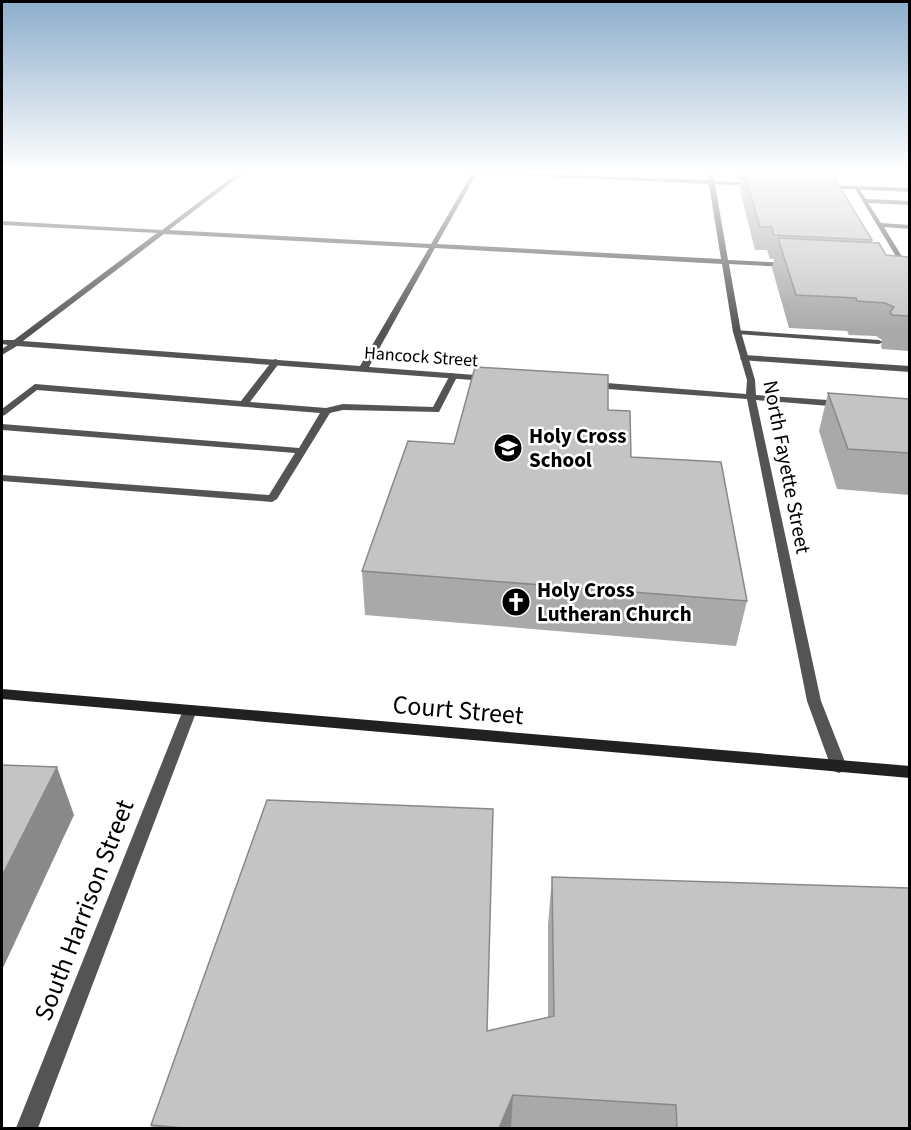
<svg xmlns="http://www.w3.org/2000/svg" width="911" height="1130" viewBox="0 0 911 1130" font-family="'Source Sans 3',sans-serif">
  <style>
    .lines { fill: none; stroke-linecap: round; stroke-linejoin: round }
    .lane { fill: #545454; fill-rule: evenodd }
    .street { fill: #545454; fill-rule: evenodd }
    .secondary { fill: #212121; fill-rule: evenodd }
    .wall { fill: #a9a9a9 }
    .shaded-wall { fill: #898989 }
    .building { fill: #c4c4c4; stroke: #898989; stroke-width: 1.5 }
    .labels { text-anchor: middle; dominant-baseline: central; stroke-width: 5; stroke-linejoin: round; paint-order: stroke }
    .far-street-label { font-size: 18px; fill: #000; stroke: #fff }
    .poi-label { font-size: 21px; font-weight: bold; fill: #000; stroke: #fff; text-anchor: start }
    .street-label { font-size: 21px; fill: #000; stroke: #fff }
    .near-street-label { font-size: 26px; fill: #000; stroke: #fff }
  </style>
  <rect width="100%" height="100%" fill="#fff"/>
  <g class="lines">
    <!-- lane -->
    <g class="lane">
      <polygon points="854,187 858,187 866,199 910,201 910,205 868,203 881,223 910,225 910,229 884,227 909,268 908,269 903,268"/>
      <polygon points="734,330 879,340 883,342 879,344 737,334 733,332"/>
      <polygon points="744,355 910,366 910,372 741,360 740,358"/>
      <polygon points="276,359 280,362 250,402 326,408 343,404 433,407 451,373 458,375 439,412 343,410 330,413 277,499 272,502 2,481 2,475 269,495 295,453 2,430 2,424 299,448 320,413 37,390 5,415 2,416 2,409 35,384 241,401 273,360"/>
    </g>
    <!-- street -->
    <g class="street">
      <polygon points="2,172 9,172 2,176"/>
      <path d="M 239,172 L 245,172 L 169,230 L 431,244 L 473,172 L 709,180 L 707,172 L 712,172 L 714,181 L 757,183 L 755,186 L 715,184 L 728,260 L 788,263 L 791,265 L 788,267 L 729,264 L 741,332 L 755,380 L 756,395 L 842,401 L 847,404 L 842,407 L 756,400 L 821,701 L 847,767 L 844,771 L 839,773 L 834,771 L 831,767 L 807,701 L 747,399 L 594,388 L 590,385 L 594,382 L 746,394 L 747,380 L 733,332 L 722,264 L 435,248 L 369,367 L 489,376 L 489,380 L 486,381 L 17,346 L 2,355 L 2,349 L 8,345 L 2,344 L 2,340 L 14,340 L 157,233 L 2,225 L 2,221 L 162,230 ZM 477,173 L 709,184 L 721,259 L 437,244 ZM 164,234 L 429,248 L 360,366 L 23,341 Z"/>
      <polygon points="822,185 910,188 910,192 824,188"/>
      <polygon points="190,705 195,706 197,710 38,1128 16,1128 183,710 185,706"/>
    </g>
    <!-- secondary -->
    <polygon class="secondary" points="2,689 910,766 910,778 2,699"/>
  </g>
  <!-- wall -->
  <g class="wall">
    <polygon points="735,172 816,172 872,240 872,243 886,255 909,257 909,351 882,349 881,346 882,340 876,336 849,335 847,331 789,328 772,268 774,259 770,259 767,250 755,250 739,186 740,179 737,179"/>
    <polygon points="828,393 909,399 909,495 837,489 819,431"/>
    <polygon points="454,444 631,457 747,601 736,646 365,615 362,571"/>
    <polygon points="552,877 909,1128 152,1128 151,1125 487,1031 548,1017 548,925"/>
  </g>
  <!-- shaded-wall -->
  <g class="shaded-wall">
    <polygon points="57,767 74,815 2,970 2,876"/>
    <polygon points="513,1095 511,1128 499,1128"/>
  </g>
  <!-- building -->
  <g class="building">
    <polygon points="744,172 816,172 817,173 832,174 872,240 774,235 772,227 760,227"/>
    <polygon points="778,238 879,243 886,255 909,257 909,316 892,315 890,312 894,307 885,303 857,301 856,298 796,295"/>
    <polygon points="475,367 608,375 608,410 630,411 631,457 721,462 747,601 362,571 408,441 454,444"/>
    <polygon points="828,393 909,399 909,453 848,449"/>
    <polygon points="2,765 57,767 2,876"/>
    <polygon points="267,800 493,809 487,1031 554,1016 552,877 909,888 909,1128 677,1128 676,1105 513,1095 499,1128 184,1128 151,1125"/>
  </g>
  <!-- sky -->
  <linearGradient id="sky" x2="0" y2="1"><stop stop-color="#8cadcc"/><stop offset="0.52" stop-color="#fff"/><stop offset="1" stop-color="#fff" stop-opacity="0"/></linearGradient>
  <rect width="911" height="330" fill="url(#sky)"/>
  <!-- icons -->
  <defs>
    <g id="school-disc" transform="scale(1.5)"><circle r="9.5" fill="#000" stroke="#fff"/><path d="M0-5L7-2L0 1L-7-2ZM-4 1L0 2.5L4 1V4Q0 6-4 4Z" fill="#fff"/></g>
    <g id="church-disc" transform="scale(1.5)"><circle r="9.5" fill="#000" stroke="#fff"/><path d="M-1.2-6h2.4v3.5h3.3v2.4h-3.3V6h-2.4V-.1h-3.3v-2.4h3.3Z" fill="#fff"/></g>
  </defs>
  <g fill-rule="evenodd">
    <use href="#school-disc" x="508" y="448"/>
    <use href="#church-disc" x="516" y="602"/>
  </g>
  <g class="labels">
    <!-- far-street labels -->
    <g class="far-street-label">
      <text transform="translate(421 357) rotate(4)">Hancock Street</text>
    </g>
    <!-- poi labels -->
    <g class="poi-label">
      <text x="529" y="436">Holy Cross<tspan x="529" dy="24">School</tspan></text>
      <text x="537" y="590">Holy Cross<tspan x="537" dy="24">Lutheran Church</tspan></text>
    </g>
    <!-- street labels -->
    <g class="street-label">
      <text transform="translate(787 467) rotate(79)">North Fayette Street</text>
    </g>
    <!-- near-street labels -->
    <g class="near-street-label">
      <text transform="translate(458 710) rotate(5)">Court Street</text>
      <text transform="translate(84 910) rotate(-69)">South Harrison Street</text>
    </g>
  </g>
  <!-- border -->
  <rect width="911" height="1130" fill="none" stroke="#000000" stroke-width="6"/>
</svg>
